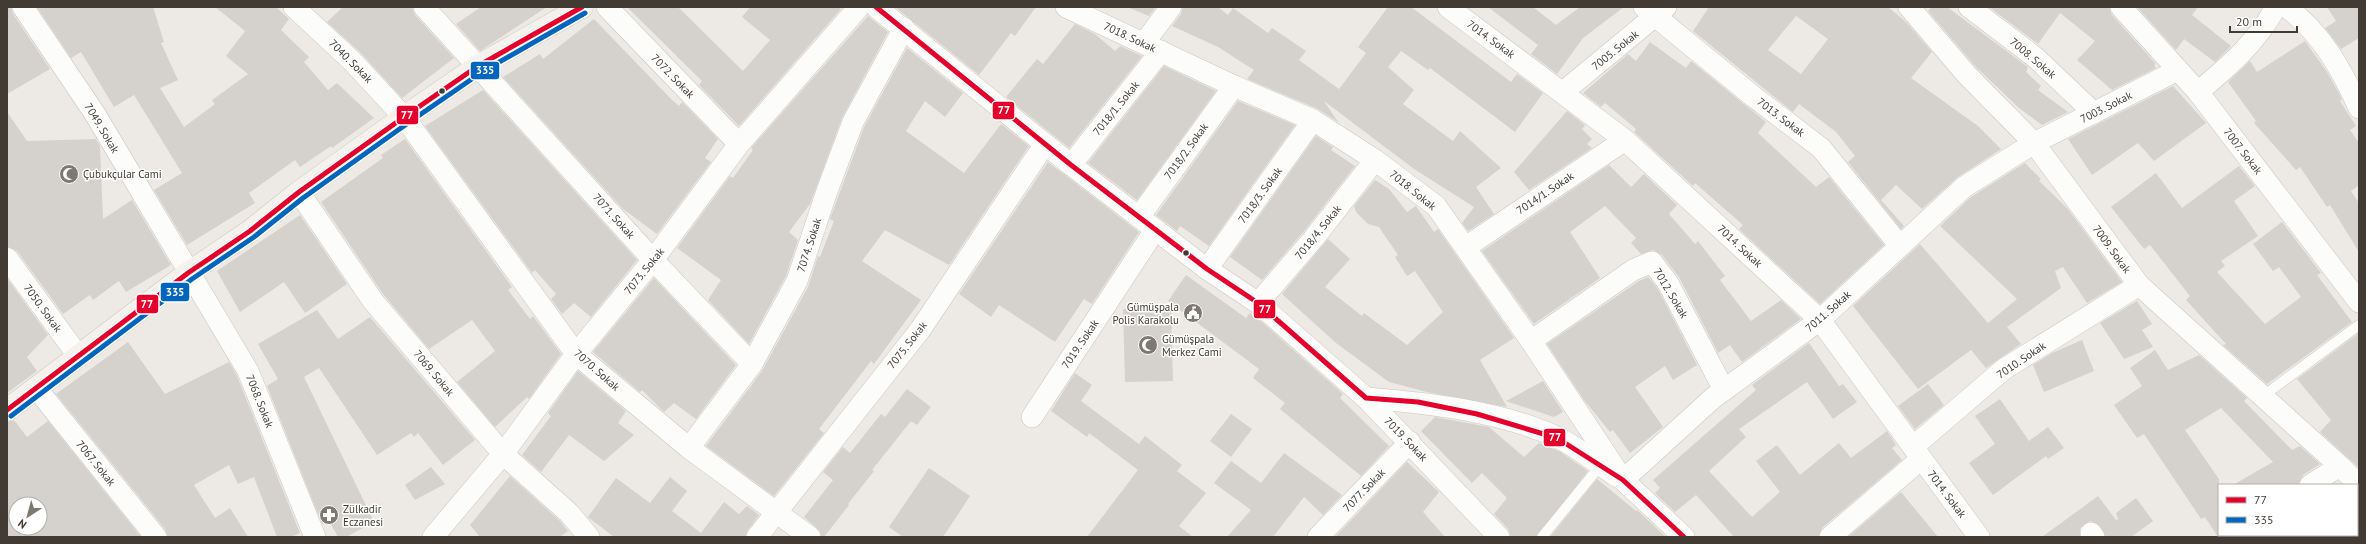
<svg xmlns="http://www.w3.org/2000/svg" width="2366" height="544" viewBox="0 0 2366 544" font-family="'PT Sans',sans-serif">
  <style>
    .building { fill: #d5d1cd; fill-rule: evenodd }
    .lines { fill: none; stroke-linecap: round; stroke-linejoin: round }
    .lane-casing { stroke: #c9c6c2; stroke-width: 11 }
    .street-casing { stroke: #c9c6c2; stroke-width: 22 }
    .secondary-casing { stroke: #cdc8bf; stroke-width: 23 }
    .lane { stroke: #fcfcfb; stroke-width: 10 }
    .street { stroke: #fcfcfb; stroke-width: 21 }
    .secondary { stroke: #f5f2ed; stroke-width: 22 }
    .bus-1-casing { stroke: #fff; stroke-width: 8 }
    .bus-2-casing { stroke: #fff; stroke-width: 8 }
    .bus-1 { stroke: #e4002b; stroke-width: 5 }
    .bus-2 { stroke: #0065bd; stroke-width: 5 }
    .bus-dot { fill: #413b34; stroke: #fff; stroke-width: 1.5 }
    .labels { text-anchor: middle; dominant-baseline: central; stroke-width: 3; stroke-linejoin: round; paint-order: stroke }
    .street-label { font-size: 11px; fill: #413b34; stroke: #fff }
    .poi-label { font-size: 11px; fill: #413b34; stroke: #fff; text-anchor: start }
    .line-badge { stroke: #fff; stroke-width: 1.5 }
    .badge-label { font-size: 11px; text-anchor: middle; font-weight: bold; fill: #fff }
  </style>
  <rect width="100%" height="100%" fill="#edeae6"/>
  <!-- building -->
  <g class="building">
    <polygon points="7,7 11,7 13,14 50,69 7,94"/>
    <polygon points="37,7 153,7 164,42 161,43 178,80 160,88 184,127 215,104 212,100 248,74 226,56 245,31 215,7 276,7 289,19 281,30 309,57 304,62 328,90 337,83 374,118 332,148 331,146 300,167 295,160 249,193 255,203 187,245 154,190 182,173 134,95 114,107 81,52 71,58"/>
    <polygon points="343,7 412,7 415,15 454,58 402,98 360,52 327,22"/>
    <polygon points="481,7 547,7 480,51 456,24"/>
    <polygon points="627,7 678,7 743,71 770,40 742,17 750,7 838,7 841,9 739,126 699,85 702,81"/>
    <polygon points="895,7 1036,7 1015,36 1011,33 979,75"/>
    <polygon points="1127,7 1156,7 1149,16"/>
    <polygon points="1183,7 1218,7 1228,15 1233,8 1268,33 1272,28 1306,51 1299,60 1339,89 1366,53 1358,47 1388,7 1411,7 1511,82 1517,74 1543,93 1515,132 1430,68 1428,70 1401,51 1388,67 1414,90 1403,104 1453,141 1460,131 1501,168 1476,187 1494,214 1468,231 1462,223 1474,207 1414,169 1324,101 1338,122 1318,109 1247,79 1254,70 1218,47 1172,26 1181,14"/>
    <polygon points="1488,7 1533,7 1556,25 1580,7 1624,7 1583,38 1557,74 1531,54 1538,45"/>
    <path d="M 1709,7 L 1888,7 L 1906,22 L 1932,52 L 1911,78 L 1978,126 L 2001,149 L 1958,177 L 1922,209 L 1896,185 L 1881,200 L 1904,226 L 1901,229 L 1848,162 L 1855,156 L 1836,132 L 1799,104 L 1793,112 L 1693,31 ZM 1796,16 L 1828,39 L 1801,74 L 1768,50 Z"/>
    <polygon points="1932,7 1947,7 2028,67 2026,72 2041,86 2038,90 2068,112 2042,125 2019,108 1976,67 1928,11"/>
    <polygon points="1989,7 2109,7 2112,15 2156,64 2154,65 2156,68 2112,90 2077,60 2095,41 2060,13 2038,44"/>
    <polygon points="2137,7 2198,7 2192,15 2231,46 2215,62 2184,39 2176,50"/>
    <polygon points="2327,7 2359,7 2359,38 2341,49 2325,28 2336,21"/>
    <polygon points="868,16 888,32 842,118 810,204 789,232 798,240 786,276 749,344 708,300 721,280 677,248 730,176 733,178 753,150 751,148"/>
    <polygon points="594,19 672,100 679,106 682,102 718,139 705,158 711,162 657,234 623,209 503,77 540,54 543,59"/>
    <polygon points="1075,24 1095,34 1115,51 1120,46 1142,56 1069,148 1006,97 1037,59 1043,64"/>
    <polygon points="2305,41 2327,72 2342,99 2340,101 2356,126 2350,130 2359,143 2359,185 2351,191 2359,203 2359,252 2330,205 2327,207 2300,167 2296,170 2254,123 2256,121 2228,82 2250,61 2257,72"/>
    <polygon points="1650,42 1686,68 1691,61 1766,122 1758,133 1816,187 1829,177 1884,245 1820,304 1739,229 1743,225 1695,183 1693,186 1634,132 1636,129 1605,103 1601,107 1583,93 1628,54 1636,61"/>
    <polygon points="907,48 963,93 945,117 925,101 906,131 964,173 1001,124 1029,146 949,265 885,230 862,261 921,300 874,364 871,361 819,429 824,433 774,496 706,446 762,371 808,287 818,256 820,257 834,221 830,219 864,127"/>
    <polygon points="1164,66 1216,91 1137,200 1088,163"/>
    <polygon points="2173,86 2206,123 2154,161 2138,143 2092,175 2068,139"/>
    <polygon points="483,90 637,260 591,317 574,303 562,314 551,299 556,294 535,270 532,273 425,126"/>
    <polygon points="1238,101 1295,125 1209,246 1180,226 1177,231 1156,215"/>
    <polygon points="1567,111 1585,125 1582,129 1592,139 1587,144 1592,148 1529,190 1514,172"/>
    <polygon points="7,112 27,141 96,139 100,146 103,219 132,200 171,265 126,292 119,281 93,300 90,295 63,314 17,251 7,246"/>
    <polygon points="1316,136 1333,147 1331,150 1355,166 1305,230 1262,280 1230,257"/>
    <polygon points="405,139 512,287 508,290 530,319 533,316 561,354 529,399 527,397 495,427 457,382 495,351 472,320 429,349 383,294 321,202 383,158 381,155"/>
    <polygon points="1048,162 1139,232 1092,304 1084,299 1055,342 999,305 991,317 959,294"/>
    <polygon points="2025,163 2041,179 2039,181 2067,208 2122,282 2087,303 2063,267 2055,271 2061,288 2007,327 2021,344 1986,368 1971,350 1918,389 1853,306 1920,244 1988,323 2017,299 1940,226 1971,197"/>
    <polygon points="1609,165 1631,187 1644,174 1677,205 1669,214 1695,244 1698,241 1725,276 1720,280 1751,321 1781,300 1801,319 1742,362 1730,345 1718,353 1679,277 1662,255 1653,250 1641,254 1631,243 1636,238 1605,206 1570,232 1600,278 1534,324 1482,251"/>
    <polygon points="2239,166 2255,186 2234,201 2258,236 2221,261 2225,266 2217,272 2265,324 2301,297 2279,267 2273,271 2253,244 2282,222 2321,273 2317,275 2352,322 2267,384 2223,345 2226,344 2186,300 2190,296 2150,245 2144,249 2111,207 2156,173 2182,208"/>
    <polygon points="1375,180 1389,189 1407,212 1416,206 1434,232 1438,229 1514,338 1480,360 1507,407 1427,392 1389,382 1336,343 1282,294 1328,239 1350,259 1325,287 1362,316 1364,313 1407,345 1443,312 1415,271 1407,276 1395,257 1398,255 1379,227 1368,224 1356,212 1354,206"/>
    <polygon points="300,215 347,284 305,313 284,282 240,312 217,271"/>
    <polygon points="1186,275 1246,318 1250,313 1255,316 1343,394 1340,398 1389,446 1361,476 1280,409 1285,403 1253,378 1259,369 1168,301"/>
    <polygon points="1648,277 1658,289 1697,365 1673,380 1665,366 1635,387 1663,427 1630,453 1613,430 1610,432 1584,400 1547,344 1639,281"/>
    <polygon points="7,278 48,335 27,357 37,371 7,393"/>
    <polygon points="654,278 736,365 696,419 674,403 664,412 642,390 640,392 593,352"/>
    <polygon points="2137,301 2152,324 2142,330 2153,347 2124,359 2100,323"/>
    <polygon points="1123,309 1171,309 1173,381 1125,382"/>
    <polygon points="317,310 338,339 370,317 475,440 443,465 418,433 414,437 411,433 377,455 319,368 304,377 374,522 346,537 338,537 329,521 322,524 267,386 278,379 258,344"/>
    <polygon points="2359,333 2359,468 2320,432 2331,420 2297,379"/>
    <polygon points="2082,340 2094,371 2044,392 2033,365 2052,353"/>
    <polygon points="128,342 165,394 229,362 237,376 300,533 291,537 277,537 254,477 238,484 229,465 194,485 215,518 230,508 248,537 168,537 165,529 56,394"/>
    <polygon points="1809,343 1839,386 1843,384 1857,402 1833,419 1807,382 1739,429 1746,437 1709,471 1752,517 1780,492 1756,461 1777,445 1800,475 1839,443 1851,458 1887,431 1896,445 1892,448 1902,460 1822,528 1818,537 1734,537 1696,495 1675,512 1655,493 1660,488 1653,480 1756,390 1752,385"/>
    <polygon points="2155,350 2168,370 2199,355 2247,398 2244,401 2292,450 2300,446 2320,464 2303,475 2298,485 2233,485 2273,462 2221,408 2185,430 2219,479 2218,537 2205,517 2201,519 2144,434 2137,438 2114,405 2142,386 2130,368"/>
    <polygon points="578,371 626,411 618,423 634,435 604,461 569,435 541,472 522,455 551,416 548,413"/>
    <polygon points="1075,373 1092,385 1081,401 1139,444 1145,436 1182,465 1177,471 1206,493 1179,526 1193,537 1087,537 1138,470 1089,433 1087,437 1051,411"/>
    <polygon points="1543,381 1563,412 1554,417 1506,401"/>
    <polygon points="1928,384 1944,405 1915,429 1898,406"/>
    <polygon points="907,389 931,407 917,425 911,421 872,470 874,471 848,504 849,505 824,537 822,537 817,528 804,517 833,480 823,472 843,447 850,453 881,414 885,417"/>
    <polygon points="2000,399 2029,441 2048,427 2064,448 2048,459 2046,456 1993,495 1969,463 1995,444 1975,416"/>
    <polygon points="1231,414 1252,429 1231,457 1210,441"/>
    <polygon points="1435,417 1489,427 1524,457 1539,443 1559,451 1588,471 1536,537 1511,537 1508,529 1494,514 1507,498 1482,473 1472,483 1421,431"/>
    <path d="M 14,420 L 27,437 L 48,421 L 141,537 L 7,537 L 7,422 ZM 16,504 L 40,504 L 40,528 L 16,528 Z"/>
    <polygon points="1284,453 1342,495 1323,515 1304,497 1273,537 1227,537 1251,510 1214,483 1231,461 1261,483"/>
    <polygon points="1407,462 1439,492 1423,512 1445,537 1335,537"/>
    <polygon points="431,467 445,484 415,500 405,485"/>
    <polygon points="929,468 970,496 943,537 903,537 889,527"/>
    <polygon points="510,476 560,521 568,531 560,537 480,537 470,525"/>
    <polygon points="670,477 687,491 672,511 701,533 724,502 739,514 747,506 759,515 748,530 745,537 614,537 588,517 616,478 650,503"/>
    <polygon points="1597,479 1636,511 1637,510 1666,537 1550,537"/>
    <polygon points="1901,492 1938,537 1848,537"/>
    <polygon points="2098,496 2116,520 2118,519 2116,513 2136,498 2153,521 2131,537 2106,537 2100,526 2090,521 2080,528 2080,537 2042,537"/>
  </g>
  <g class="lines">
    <!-- lane casing -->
    <g class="lane-casing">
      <g id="lane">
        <polyline points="2263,396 2359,325"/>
        <polyline points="1542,537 1600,466"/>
      </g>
    </g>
    <!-- street casing -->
    <g class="street-casing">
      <g id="street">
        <polyline points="23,7 95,114 248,371 315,537"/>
        <polyline points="294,7 351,60 404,117 576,354 689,448 810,537"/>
        <polyline points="424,7 653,260 752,364"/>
        <polyline points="607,7 739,144"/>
        <polyline points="876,7 1071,165 1207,269 1258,303 1366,398 1499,537"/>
        <polyline points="1066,7 1234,86 1313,120 1375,160 1436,206 1531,341 1623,480 1684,537"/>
        <polyline points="1448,7 1625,140 1820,320 1979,537"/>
        <polyline points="1644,7 1754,97 1821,148 1900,246"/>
        <polyline points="1909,7 1967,75 2034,143 2139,285 2340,466 2359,485"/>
        <polyline points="1969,7 2036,58 2094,113"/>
        <polyline points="2121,7 2198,92 2359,302"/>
        <path d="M 2286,7 C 2320,31 2342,70 2359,108"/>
        <polyline points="1144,43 1171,7"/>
        <polyline points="1563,92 1666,7"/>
        <path d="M 2198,92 C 2229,66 2256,43 2276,7"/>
        <polyline points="1071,165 1161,51"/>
        <polyline points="299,192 373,301 503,454 569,513 589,537"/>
        <polyline points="1139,217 1234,86"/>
        <polyline points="1466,247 1625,140"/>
        <polyline points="7,258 79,357"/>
        <polyline points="1207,269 1313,120"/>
        <polyline points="1258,303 1314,238 1375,160"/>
        <polyline points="1531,341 1633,270 1652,262 1668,283 1724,390"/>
        <polyline points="37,389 156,537"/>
        <path d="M 1366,398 C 1428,403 1500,411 1557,437 C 1577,447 1597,463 1616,476"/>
        <polyline points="1032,417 1155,230"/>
        <polyline points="1913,447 2004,369 2139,285"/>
        <polyline points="689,448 752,364 797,281 827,191 853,122 904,28"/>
        <polyline points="1623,480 1713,398 1820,320 1964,187 2034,143 2178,70"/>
        <polyline points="2310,485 2340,466"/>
        <polyline points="2091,533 2094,537"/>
        <polyline points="433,537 503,454 576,354 653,260 739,144 859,7"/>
        <polyline points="757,537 920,330 1045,144"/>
        <polyline points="1318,537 1410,442"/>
        <polyline points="1830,537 1921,459"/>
      </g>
    </g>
    <!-- secondary casing -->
    <g class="secondary-casing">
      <polyline id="secondary" points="7,410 188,273 250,231 299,192 404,117 478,66 582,7"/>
    </g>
    <!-- lane -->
    <use href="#lane" class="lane"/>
    <!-- street -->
    <use href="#street" class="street"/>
    <!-- secondary -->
    <use href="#secondary" class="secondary"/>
    <!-- bus-1 casing -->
    <g class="bus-1-casing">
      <g id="bus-1">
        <polyline points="876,7 1071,165 1207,269 1258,303 1366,398 1418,402 1477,414 1557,438 1623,480 1684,537"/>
        <polyline points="7,410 188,273 250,231 299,192 404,117 478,66 582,7"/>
      </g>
    </g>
    <!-- bus-2 casing -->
    <g class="bus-2-casing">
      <polyline id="bus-2" points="11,416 192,279 254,237 303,198 408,123 482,72 585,13"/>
    </g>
    <!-- bus-1 -->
    <use href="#bus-1" class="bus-1"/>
    <!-- bus-2 -->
    <use href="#bus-2" class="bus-2"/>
  </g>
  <!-- icons -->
  <defs>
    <g id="mosque-disc" transform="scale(1)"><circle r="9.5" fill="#7d7872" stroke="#fff"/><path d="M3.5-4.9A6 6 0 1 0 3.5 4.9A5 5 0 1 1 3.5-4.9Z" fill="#fff"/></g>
    <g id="civic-disc" transform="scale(1)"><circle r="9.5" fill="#7d7872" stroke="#fff"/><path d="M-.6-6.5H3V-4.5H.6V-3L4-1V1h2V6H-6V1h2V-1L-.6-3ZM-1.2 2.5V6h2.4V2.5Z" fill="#fff"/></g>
    <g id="pharmacy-disc" transform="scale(1)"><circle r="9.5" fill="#7d7872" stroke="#fff"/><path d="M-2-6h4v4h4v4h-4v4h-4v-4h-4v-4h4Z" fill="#fff"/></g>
  </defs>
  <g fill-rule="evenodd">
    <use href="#mosque-disc" x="69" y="174"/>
    <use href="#civic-disc" x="1193" y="313"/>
    <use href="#mosque-disc" x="1148" y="345"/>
    <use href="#pharmacy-disc" x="329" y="515"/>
  </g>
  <!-- markers -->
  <g class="bus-dot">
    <circle cx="442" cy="91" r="3.5"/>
    <circle cx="1186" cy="253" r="3.5"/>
  </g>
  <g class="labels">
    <!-- street labels -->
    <g class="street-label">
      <text transform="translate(1130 37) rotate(25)">7018. Sokak</text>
      <text transform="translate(1491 39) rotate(36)">7014. Sokak</text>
      <text transform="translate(1615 50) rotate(-39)">7005. Sokak</text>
      <text transform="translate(2033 58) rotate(40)">7008. Sokak</text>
      <text transform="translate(351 61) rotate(45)">7040. Sokak</text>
      <text transform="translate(673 76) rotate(46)">7072. Sokak</text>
      <text transform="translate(2106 107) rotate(-27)">7003. Sokak</text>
      <text transform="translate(1116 108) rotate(-51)">7018/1. Sokak</text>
      <text transform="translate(1781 117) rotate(37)">7013. Sokak</text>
      <text transform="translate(102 128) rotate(59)">7049. Sokak</text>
      <text transform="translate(1186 151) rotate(-54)">7018/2. Sokak</text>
      <text transform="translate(2243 151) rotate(52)">7007. Sokak</text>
      <text transform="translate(1413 190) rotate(39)">7018. Sokak</text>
      <text transform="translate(1545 193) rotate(-34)">7014/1. Sokak</text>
      <text transform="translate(1260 195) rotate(-54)">7018/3. Sokak</text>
      <text transform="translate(614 216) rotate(48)">7071. Sokak</text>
      <text transform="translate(1318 232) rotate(-51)">7018/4. Sokak</text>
      <text transform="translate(809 245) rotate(-72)">7074. Sokak</text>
      <text transform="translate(1740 246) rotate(43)">7014. Sokak</text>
      <text transform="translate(2112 249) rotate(54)">7009. Sokak</text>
      <text transform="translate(644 271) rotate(-51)">7073. Sokak</text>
      <text transform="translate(1671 293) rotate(59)">7012. Sokak</text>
      <text transform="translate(43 308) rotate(54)">7050. Sokak</text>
      <text transform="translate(1828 311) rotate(-41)">7011. Sokak</text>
      <text transform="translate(1080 344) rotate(-56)">7019. Sokak</text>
      <text transform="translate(907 345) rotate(-52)">7075. Sokak</text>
      <text transform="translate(2021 360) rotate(-34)">7010. Sokak</text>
      <text transform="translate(597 370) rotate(41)">7070. Sokak</text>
      <text transform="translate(434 373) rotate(50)">7069. Sokak</text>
      <text transform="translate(260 401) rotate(68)">7068. Sokak</text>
      <text transform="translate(1406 439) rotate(46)">7019. Sokak</text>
      <text transform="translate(96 463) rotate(51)">7067. Sokak</text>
      <text transform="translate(1364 490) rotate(-46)">7077. Sokak</text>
      <text transform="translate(1947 494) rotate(53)">7014. Sokak</text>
    </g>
    <!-- poi labels -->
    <g class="poi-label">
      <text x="83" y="174">Çubukçular Cami</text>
      <text x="1179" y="307" text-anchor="end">Gümüşpala<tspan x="1179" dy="13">Polis Karakolu</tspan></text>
      <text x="1162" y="339">Gümüşpala<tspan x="1162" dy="13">Merkez Cami</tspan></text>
      <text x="343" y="509">Zülkadir<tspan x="343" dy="13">Eczanesi</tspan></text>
    </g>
  </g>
  <g class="line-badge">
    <rect x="470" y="61" width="30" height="19" rx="4" fill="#0065bd"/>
    <rect x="992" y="101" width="23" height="19" rx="4" fill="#e4002b"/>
    <rect x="396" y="105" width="23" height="20" rx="4" fill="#e4002b"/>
    <rect x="160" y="282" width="30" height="20" rx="4" fill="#0065bd"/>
    <rect x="136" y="294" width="23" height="20" rx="4" fill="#e4002b"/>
    <rect x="1253" y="299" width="23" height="20" rx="4" fill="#e4002b"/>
    <rect x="1543" y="428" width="23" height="19" rx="4" fill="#e4002b"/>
  </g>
  <g class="badge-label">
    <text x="485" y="74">335</text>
    <text x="1004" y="114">77</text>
    <text x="407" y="119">77</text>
    <text x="175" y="296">335</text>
    <text x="147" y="308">77</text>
    <text x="1265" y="313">77</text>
    <text x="1555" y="441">77</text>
  </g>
  <!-- border -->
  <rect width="2366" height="544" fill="none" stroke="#413b34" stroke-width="16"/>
  <!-- legend -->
  <rect x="2218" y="484" width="140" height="52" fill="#ffffff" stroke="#b3b1ae"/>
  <rect x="2226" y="497" width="20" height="6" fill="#e4002b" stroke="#b3b1ae"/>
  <text x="2254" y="504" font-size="12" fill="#413b34">77</text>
  <rect x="2226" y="517" width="20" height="6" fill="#0065bd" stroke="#b3b1ae"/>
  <text x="2254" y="524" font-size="12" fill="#413b34">335</text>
  <!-- north arrow -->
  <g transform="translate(28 516) rotate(216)"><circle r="19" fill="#ffffff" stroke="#b3b1ae"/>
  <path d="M0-3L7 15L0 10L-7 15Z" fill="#7d7872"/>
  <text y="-6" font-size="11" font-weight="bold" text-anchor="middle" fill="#413b34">N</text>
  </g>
  <!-- scale -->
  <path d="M2230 26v6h67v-6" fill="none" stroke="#413b34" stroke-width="2"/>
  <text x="2236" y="26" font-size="12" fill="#413b34" stroke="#ffffff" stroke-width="3" paint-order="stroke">20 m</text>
</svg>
